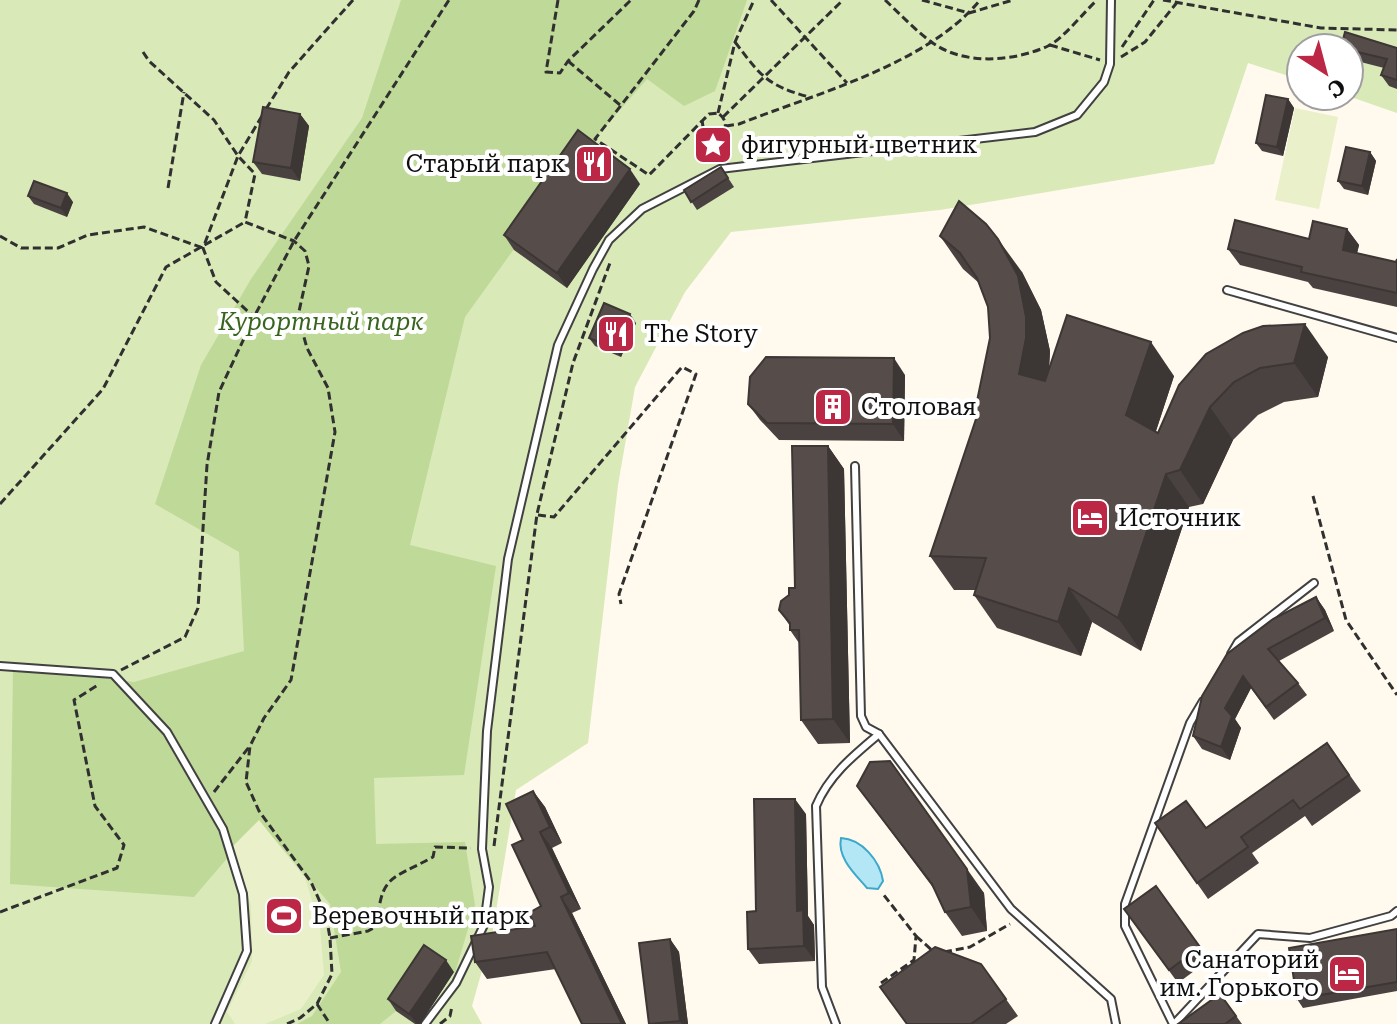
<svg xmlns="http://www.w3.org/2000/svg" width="1397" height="1024" viewBox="0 0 1397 1024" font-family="'Roboto Serif',serif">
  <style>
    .green { fill: #d9e9b8 }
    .forest { fill: #bfd998 }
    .pitch { fill: #e9f0ca }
    .water { fill: #b4e7f5; stroke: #3ca8cb; stroke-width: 2 }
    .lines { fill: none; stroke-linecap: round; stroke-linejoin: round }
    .lane-casing { stroke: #414141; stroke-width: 10 }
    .path { stroke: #303030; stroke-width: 3; stroke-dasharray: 8 4; stroke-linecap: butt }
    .lane { stroke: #fff; stroke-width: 6 }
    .wall { fill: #4a4240 }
    .shaded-wall { fill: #3c3634 }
    .building { fill: #564d4a; stroke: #3c3634; stroke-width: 2 }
    .labels { text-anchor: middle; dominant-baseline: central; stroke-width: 8; stroke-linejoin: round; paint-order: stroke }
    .poi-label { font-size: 24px; fill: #0e0e0e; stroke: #fff; text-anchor: start }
    .park-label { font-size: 24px; font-style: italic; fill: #38651e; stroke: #fff }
  </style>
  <rect width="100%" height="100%" fill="#fff9ee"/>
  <!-- green -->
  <polygon class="green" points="0,0 1397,0 1397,113 1348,96 1349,48 1301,48 1301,80 1248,63 1214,164 940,210 731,232 685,292 635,387 618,485 588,743 516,790 492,935 472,1006 482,1024 0,1024"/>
  <!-- forest -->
  <polygon class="forest" points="401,0 747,0 715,91 684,106 647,79 589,145 465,317 410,545 496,566 464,775 374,778 376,844 465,842 475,905 455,973 433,958 396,1011 380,1024 297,1024 312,1016 341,972 330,904 259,821 194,897 10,884 13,667 134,682 244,651 239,552 155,504 201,365 251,279 362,118"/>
  <!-- pitch -->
  <g class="pitch">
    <polygon points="1295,108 1338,117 1319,209 1275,200"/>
    <polygon points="259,820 305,878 320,926 324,975 301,1009 265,1024 235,1024 227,1012 252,961 251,906 233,846"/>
  </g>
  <!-- water -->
  <path class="water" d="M 841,838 C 862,839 880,861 883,881 L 878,889 L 867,888 C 855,874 837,858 841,838 Z"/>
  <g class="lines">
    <!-- lane casing -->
    <g class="lane-casing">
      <g id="lane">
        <polyline points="1227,290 1397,338"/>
        <polyline points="855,466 861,716 866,727 879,734 1011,909 1111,999 1116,1024"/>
        <polyline points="1231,654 1238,642 1314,583"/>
        <polyline points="0,666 113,674 167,732 223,829 243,894 247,951 215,1024"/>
        <polyline points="425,1024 456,983 484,925 489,887 482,849 487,731 508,559 558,345 593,269 609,240 642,209 720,169 1035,132 1077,115 1104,82 1110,64 1111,0"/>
        <path d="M 836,1024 L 822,987 L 816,806 C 829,775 854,755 879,734"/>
        <polyline points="1173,1024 1125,926 1125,904 1190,723 1203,701"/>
        <polyline points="1174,1024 1258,934 1310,938 1391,916 1397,911"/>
      </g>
    </g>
    <!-- path -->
    <g class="path">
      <polyline points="558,0 546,72 560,73 568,61 631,0"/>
      <polyline points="699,0 694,11 595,139 649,175 709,114 718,113"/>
      <polyline points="771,0 847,83"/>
      <path d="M 885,0 C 900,14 914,29 930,41 C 962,66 1013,62 1048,46 C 1063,39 1084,12 1097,0"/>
      <polyline points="922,0 969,13 1013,0"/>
      <polyline points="1163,0 1321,28 1397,30"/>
      <path d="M 735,42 C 761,76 766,85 809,97"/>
      <polyline points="1050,45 1100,60"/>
      <polyline points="1122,47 1154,0"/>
      <polyline points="143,52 149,61 214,120 238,156 255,174 245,222 294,241 305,251 309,266 298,316 307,348 328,388 335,432 291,680 264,718 250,746 246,782 259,811 311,882 326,915 330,938 332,974 317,1004 300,1018 287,1024"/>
      <polyline points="1121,57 1145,42 1179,0"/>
      <polyline points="568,61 620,105"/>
      <polyline points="266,109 289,72 353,0"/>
      <polyline points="718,113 735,42 754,0"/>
      <polyline points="262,116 238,156 203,248 216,282 254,317 297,316"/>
      <polyline points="723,117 843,0"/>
      <path d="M 702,120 L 704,133 L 717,138 C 727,131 729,121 718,113"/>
      <path d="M 726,126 L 739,124 C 815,94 928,64 980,0"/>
      <polyline points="717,138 719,158"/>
      <polyline points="168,188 184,92"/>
      <polyline points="0,236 21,248 58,248 88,235 144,227 203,248"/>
      <polyline points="1313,496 1346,620 1397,695"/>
      <polyline points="0,504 103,389 166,267 245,222"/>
      <polyline points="538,515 554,517 682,367 696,374 619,594 621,604"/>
      <polyline points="121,670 185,637 198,608 207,465 219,392 254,317 294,241 449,0"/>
      <polyline points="214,792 249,747"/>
      <polyline points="494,846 537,514 573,363 610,263"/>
      <polyline points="0,912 117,868 124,845 95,806 74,700 98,685"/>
      <polyline points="916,936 934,952"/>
      <path d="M 330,938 L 368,931 L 377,926 C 381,874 391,880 433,857 L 435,847 L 471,848"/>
      <polyline points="944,952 970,947 1010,924"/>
      <polyline points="881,983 914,960 916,936 883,894"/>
      <polyline points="317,1004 330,1024"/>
      <polyline points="440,1024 450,1016 452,1006"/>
    </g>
    <!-- lane -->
    <use href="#lane" class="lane"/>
  </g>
  <!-- wall -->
  <g class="wall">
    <polygon points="1349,48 1397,48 1397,89 1389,86 1381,75 1384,68 1349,59"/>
    <polygon points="1288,99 1294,108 1283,156 1262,151 1256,143"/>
    <polygon points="300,114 309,126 300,181 262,174 253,162"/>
    <polygon points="1370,152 1376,161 1368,195 1344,189 1338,181"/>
    <polygon points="721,167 734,187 697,210 684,190"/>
    <polygon points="640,184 567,288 514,250 504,235"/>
    <polygon points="28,196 73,202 67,217 34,204"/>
    <polygon points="1347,229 1359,245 1357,253 1396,262 1397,259 1397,307 1313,288 1308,282 1240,265 1228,249 1309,239"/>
    <polygon points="940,236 1022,272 1041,310 1050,351 1049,367 1174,376 1156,431 1158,433 1206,354 1328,357 1318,397 1284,402 1258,415 1233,440 1203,504 1189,507 1141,651 1092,622 1081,656 997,628 974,595 975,590 954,590 930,556 978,413 990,338 988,307 979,283 963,269"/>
    <polygon points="636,323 621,357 595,346 589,338"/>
    <polygon points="905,375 904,441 779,440 760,420 748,404"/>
    <polygon points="828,446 844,469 850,743 818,744 801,720 799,643 790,630 790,626 779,610 795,588"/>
    <polygon points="1316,597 1325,610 1334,631 1279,661 1298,683 1307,695 1274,720 1251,688 1235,719 1241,728 1230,760 1202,749 1193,736 1202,696"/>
    <polygon points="1327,743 1361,791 1312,826 1305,816 1252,853 1259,863 1208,899 1155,823 1206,828"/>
    <polygon points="857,786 984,893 987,931 962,936 945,912 934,889"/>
    <polygon points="533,791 545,807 562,843 552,848 581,909 572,913 626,1024 582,1024 556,969 487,979 475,962 535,926 541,906 523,840"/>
    <polygon points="806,814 808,916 814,925 815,961 759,964 748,949 756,911"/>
    <polygon points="1156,886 1209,960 1178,983 1124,909"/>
    <polygon points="1397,929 1397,991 1303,1008 1297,999"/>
    <polygon points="670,939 679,952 688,1024 649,1024"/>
    <polygon points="981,964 1018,1016 1006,1024 906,1024"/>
    <polygon points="454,972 420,1024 415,1024 396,1011 388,999"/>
    <polygon points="1220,994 1242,1024 1178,1024"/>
  </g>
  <!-- shaded-wall -->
  <g class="shaded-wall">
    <polygon points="1288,99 1294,108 1283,156 1277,147"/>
    <polygon points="300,114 309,126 300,181 291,168"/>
    <polygon points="1370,152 1376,161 1368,195 1362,186"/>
    <polygon points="630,169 640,184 567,288 557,273"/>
    <polygon points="67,193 73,202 67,217 61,208"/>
    <polygon points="1347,229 1359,245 1354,266 1343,250"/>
    <polygon points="998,239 1022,272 1041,310 1050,351 1049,371 1042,408 1019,374"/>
    <polygon points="630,314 636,323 621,357 615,349"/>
    <polygon points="1305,324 1328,357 1318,397 1294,363"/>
    <polygon points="1151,342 1174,376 1150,449 1126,415"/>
    <polygon points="894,358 905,375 904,441 893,424"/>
    <polygon points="1210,407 1233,440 1203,504 1180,470"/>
    <polygon points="828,446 844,469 850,743 833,719"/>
    <polygon points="1166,474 1189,507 1141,651 1118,618"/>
    <polygon points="1069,588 1092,622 1081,656 1058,622"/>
    <polygon points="1316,597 1325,610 1334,631 1325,618"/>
    <polygon points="1243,676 1251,688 1235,719 1241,728 1230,760 1221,747 1225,708"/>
    <polygon points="533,791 545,807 562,843 550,827"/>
    <polygon points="795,799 806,814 808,916 814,925 815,961 804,946 797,911"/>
    <polygon points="540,832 552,848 581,909 569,893"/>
    <polygon points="967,869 984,893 987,931 971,907"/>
    <polygon points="561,897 572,913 626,1024 622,1024"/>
    <polygon points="670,939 679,952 688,1024 682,1024 680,1021"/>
    <polygon points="446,960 454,972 420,1024 417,1024 409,1014"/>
  </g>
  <!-- building -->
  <g class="building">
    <polygon points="1345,32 1397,48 1397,80 1381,75 1387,59 1349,50 1349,48 1341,47"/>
    <polygon points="1266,95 1288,99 1277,147 1256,143"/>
    <polygon points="263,107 300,114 291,168 253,162"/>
    <polygon points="578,130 630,169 557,273 504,235"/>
    <polygon points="1346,147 1370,152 1362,186 1338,181"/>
    <polygon points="721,167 728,178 691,202 684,190"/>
    <polygon points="34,181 67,193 61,208 28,196"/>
    <polygon points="959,201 986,224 998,239 1018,276 1026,317 1026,338 1019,374 1045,381 1067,315 1151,342 1126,415 1158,433 1179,385 1206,354 1243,333 1263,326 1305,324 1294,363 1260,368 1234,382 1210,407 1180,470 1166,474 1118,618 1069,588 1058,622 974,595 986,558 930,556 978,413 976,406 990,338 988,307 977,278 960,253 940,236"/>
    <polygon points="1235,220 1309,239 1313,221 1347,229 1343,250 1396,262 1397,259 1397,293 1301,272 1302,267 1228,249"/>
    <polygon points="604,303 630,314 615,349 589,338"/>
    <polygon points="766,357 894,358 893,424 767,423 748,404 750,377"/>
    <polygon points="792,446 828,446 833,719 801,720 799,630 790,630 790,623 779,610 781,601 789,595 789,588 795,588"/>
    <polygon points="1316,597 1325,618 1268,649 1298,683 1266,707 1243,676 1225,708 1232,716 1221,747 1193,736 1202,696 1227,654 1273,619"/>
    <polygon points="1327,743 1349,775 1300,809 1293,800 1241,837 1248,847 1197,883 1155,823 1186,801 1206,828"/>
    <polygon points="890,761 967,869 971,907 945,912 932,884 857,786 870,762"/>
    <polygon points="533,791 550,827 540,832 569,893 561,897 622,1024 582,1024 547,952 475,962 471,936 535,926 529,913 541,906 512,845 523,840 506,804"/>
    <polygon points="754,799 795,799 797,911 803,910 804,946 748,949 747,912 756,911"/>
    <polygon points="1156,886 1200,947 1169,970 1124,909"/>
    <polygon points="1397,929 1397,982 1297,999 1289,948"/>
    <polygon points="670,939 680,1021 649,1024 639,943"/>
    <polygon points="424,945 446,960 409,1014 388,999"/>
    <polygon points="935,947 981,964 1006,999 971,1024 907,1024 880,987"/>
    <polygon points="1220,994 1236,1016 1225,1024 1178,1024"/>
  </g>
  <!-- icons -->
  <defs>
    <g id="sight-square" transform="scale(2)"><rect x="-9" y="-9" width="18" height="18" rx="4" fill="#bc2745" stroke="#fff"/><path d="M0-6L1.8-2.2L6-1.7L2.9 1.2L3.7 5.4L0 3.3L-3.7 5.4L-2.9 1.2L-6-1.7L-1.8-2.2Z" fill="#fff"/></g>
    <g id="restaurant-square" transform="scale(2)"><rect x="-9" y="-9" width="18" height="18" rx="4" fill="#bc2745" stroke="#fff"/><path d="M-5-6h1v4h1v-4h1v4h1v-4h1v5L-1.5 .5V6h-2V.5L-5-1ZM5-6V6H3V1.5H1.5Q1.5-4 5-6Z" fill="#fff"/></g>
    <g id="building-square" transform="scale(2)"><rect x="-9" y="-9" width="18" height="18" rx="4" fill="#bc2745" stroke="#fff"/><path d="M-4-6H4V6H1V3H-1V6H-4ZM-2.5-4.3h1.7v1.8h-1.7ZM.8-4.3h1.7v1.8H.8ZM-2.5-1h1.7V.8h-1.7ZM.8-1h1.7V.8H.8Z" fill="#fff"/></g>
    <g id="hotel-square" transform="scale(2)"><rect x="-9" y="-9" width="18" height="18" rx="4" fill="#bc2745" stroke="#fff"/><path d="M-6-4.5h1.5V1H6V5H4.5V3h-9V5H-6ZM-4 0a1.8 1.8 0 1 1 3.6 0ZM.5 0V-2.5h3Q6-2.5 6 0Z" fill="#fff"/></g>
    <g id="stadium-square" transform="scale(2)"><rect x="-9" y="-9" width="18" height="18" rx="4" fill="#bc2745" stroke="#fff"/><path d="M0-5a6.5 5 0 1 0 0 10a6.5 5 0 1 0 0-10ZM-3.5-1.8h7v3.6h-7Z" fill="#fff"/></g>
  </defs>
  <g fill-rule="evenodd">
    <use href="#sight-square" x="713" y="145"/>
    <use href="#restaurant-square" x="594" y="164"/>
    <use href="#restaurant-square" x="616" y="334"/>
    <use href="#building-square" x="833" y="407"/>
    <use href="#hotel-square" x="1090" y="518"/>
    <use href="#stadium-square" x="284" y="916"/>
    <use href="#hotel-square" x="1347" y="974"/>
  </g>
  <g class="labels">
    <!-- poi labels -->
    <g class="poi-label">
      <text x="741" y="145">фигурный цветник</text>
      <text x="566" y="164" text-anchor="end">Старый парк</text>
      <text x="644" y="334">The Story</text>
      <text x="861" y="407">Столовая</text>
      <text x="1118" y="518">Источник</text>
      <text x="312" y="916">Веревочный парк</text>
      <text x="1319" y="960" text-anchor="end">Санаторий<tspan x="1319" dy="28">им. Горького</tspan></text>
    </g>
    <!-- park labels -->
    <g class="park-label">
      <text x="321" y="322">Курортный парк</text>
    </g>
  </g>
  <!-- north arrow -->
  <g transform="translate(1325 72) rotate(144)"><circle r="38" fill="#ffffff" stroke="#9f9f9f" stroke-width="2"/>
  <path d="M0-6L14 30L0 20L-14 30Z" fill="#bc2745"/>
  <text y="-12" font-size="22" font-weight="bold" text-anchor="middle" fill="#0e0e0e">С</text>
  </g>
</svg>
